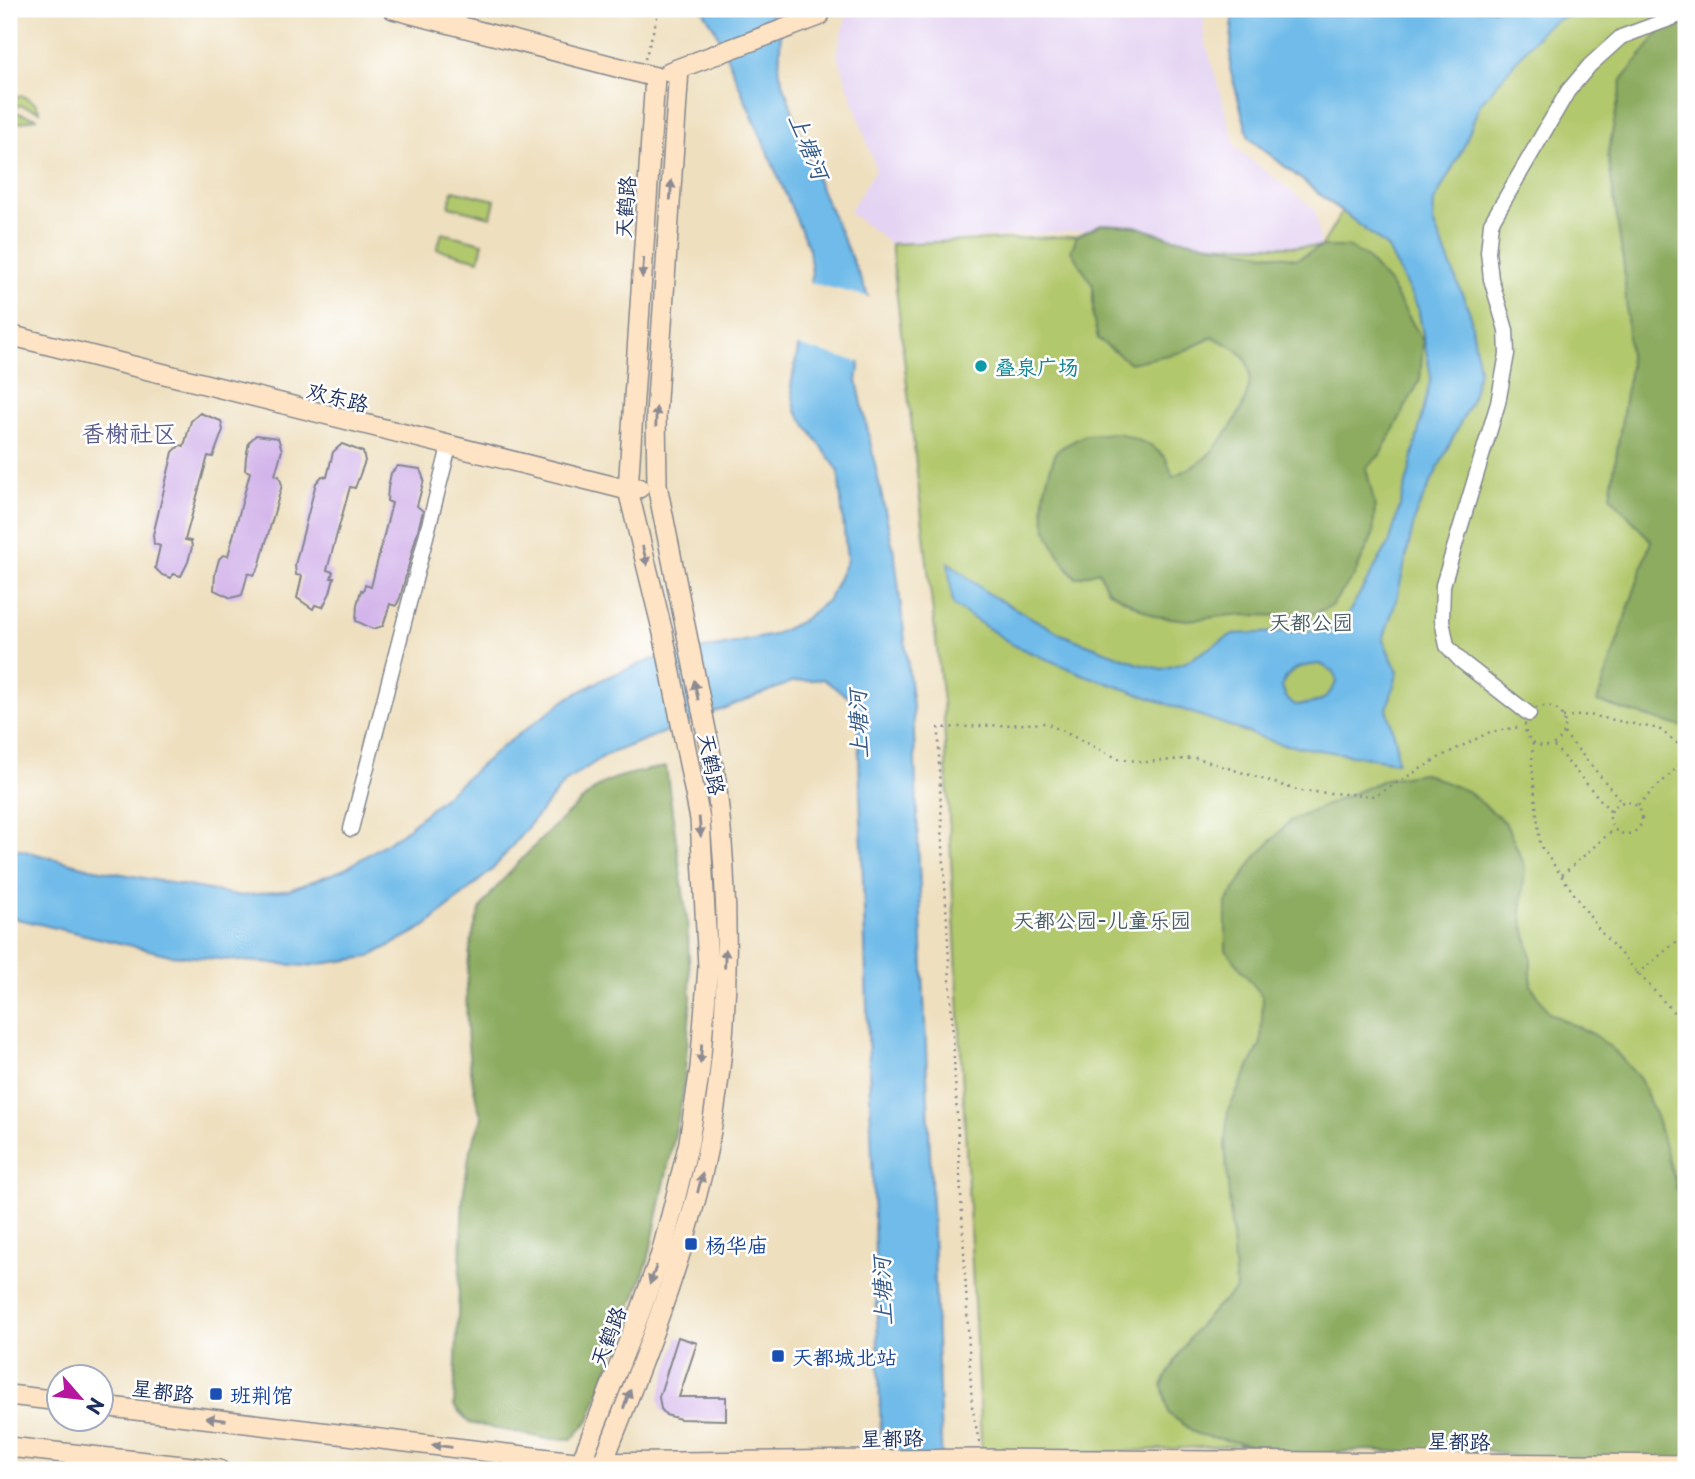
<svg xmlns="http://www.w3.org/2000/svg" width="1695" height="1479" viewBox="0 0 1695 1479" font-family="'Playpen Sans','LXGW WenKai TC',sans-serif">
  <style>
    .built { fill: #e4d3f2 }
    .green { fill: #b2c86c; stroke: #667c65; stroke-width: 2 }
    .forest { fill: #8dac60; stroke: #546e5f; stroke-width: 2 }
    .water { fill: #6fbbe9; stroke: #4575a4; stroke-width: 2; fill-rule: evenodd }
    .pier { fill: #eedfbe }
    .building { fill: #d2b3ea }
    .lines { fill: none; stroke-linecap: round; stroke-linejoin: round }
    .street-casing { stroke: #84878e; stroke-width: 17 }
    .secondary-casing { stroke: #84878e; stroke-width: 22 }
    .path { stroke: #84878e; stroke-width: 2.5; stroke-dasharray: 2 5; stroke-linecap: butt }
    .street { stroke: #fff; stroke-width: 14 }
    .secondary { stroke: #fee4c5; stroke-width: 19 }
    .oneway { fill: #8c8a92 }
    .culture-dot { fill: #0f9aa8; stroke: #fff; stroke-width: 2.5 }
    .transit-dot { fill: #1a4fb4; stroke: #fff; stroke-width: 2.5 }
    .labels { text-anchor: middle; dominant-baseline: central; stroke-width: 5; stroke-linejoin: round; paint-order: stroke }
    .street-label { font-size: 21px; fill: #1b2f5e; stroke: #fff }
    .culture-label { font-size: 21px; fill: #0d838f; stroke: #fff; text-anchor: start }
    .park-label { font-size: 21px; fill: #485d62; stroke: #fff }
    .transit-label { font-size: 21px; fill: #164399; stroke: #fff; text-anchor: start }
    .water-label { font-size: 23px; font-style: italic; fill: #345988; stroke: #fff }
    .quarter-label { font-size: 24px; fill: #5b5d8f; stroke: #fff }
  </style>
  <rect width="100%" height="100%" fill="#fff"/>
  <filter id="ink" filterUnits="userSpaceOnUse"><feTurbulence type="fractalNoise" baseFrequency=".0143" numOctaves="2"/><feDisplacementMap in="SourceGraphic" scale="14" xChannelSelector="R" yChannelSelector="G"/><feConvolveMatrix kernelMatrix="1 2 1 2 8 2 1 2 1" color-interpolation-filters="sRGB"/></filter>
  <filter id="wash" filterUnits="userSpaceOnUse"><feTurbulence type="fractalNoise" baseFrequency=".00686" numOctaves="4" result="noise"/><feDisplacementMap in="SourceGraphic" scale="28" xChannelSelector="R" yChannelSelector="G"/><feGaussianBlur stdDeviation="1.57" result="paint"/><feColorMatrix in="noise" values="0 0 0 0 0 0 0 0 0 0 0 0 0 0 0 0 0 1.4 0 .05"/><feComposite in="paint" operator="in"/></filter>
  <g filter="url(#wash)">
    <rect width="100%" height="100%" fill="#eedfbe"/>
    <!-- built -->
    <polygon class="built" points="848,9 1203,9 1204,37 1236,148 1315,210 1321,247 1297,259 1168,237 1135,226 1101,224 1089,230 891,244 849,212 876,169 837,53"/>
    <!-- green -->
    <g class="green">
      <polygon points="1240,9 1686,9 1686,1421 982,1459 943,702 891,244 1077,236 1230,245 1321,247 1342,212 1249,138"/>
      <polygon points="21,95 35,103 40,111 19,105 15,108 17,113 38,118 18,123 9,116 9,101"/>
      <polygon points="453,190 495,200 491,217 449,206"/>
      <polygon points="442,233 483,243 479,260 437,249"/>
    </g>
    <!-- forest -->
    <g class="forest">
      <polygon points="1686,24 1686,728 1597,702 1651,541 1610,496 1630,368 1624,268 1608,155 1622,80 1661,30"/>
      <path d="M 1101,224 L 1135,226 L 1168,237 L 1297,259 L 1321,247 L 1348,247 L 1365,256 L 1389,283 L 1423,341 L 1420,380 L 1380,455 L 1366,468 L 1375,506 L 1373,535 L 1354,576 L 1331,606 L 1308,616 L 1233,615 L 1188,620 L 1154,616 L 1107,590 L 1099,571 L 1076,578 C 1038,533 1035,504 1057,450 L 1085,435 L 1119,433 L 1151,445 L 1166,458 L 1173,477 C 1183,471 1196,466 1205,458 C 1228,437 1271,377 1237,350 C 1230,345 1220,341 1213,337 L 1182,352 L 1130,363 L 1098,339 L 1093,318 L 1093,285 L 1071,251 L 1077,236 Z"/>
      <path d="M 666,767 L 687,920 L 691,999 L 683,1095 L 648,1261 L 589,1420 L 572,1439 L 547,1439 L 469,1423 L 454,1406 L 463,1197 L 470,1150 L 482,1118 C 464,1067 460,964 479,913 C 486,891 583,795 604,783 C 623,774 646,770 666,767 Z"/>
      <path d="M 1423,773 L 1467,791 L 1505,822 L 1525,866 L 1521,913 L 1531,957 L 1531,985 L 1549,1013 L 1593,1034 L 1614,1050 L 1640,1079 L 1657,1119 L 1686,1221 L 1686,1469 L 1543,1464 L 1482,1449 L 1462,1457 L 1368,1450 L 1299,1455 L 1197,1434 L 1169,1414 L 1162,1385 C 1185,1341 1198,1322 1236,1290 L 1225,1145 L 1228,1110 L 1261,1043 L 1263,997 L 1226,950 L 1226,903 L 1254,859 L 1290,821 L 1386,779 Z"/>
    </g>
    <!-- water -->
    <g class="water">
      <polygon points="702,9 767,9 781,30 779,70 810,164 869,298 857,381 895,557 913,707 942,1470 882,1470 858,726 854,701 823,679 792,682 606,755 565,782 493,869 426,926 369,957 306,966 170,955 9,917 9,847 90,868 241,896 289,890 345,869 402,833 503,746 568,698 605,678 651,660 773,635 802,621 829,599 847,560 838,470 796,411 791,386 812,274 809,249 715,29"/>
      <path d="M 1233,9 L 1599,9 L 1559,19 L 1544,28 L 1480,104 L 1463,148 L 1434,202 L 1433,222 L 1470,313 L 1479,370 L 1471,401 L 1416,513 L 1397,598 L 1383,640 L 1398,672 L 1387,709 L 1396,741 L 1397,762 L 1280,744 L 1082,674 L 1015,646 L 953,605 L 948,562 L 989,594 L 1063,635 L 1139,664 L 1162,669 L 1184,663 L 1233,634 L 1331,630 L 1341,626 L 1390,541 L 1408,477 L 1431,377 L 1418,308 L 1387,247 L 1249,138 L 1230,69 ZM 1320,664 L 1333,671 L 1337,681 C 1327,702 1317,704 1295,705 L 1286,697 L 1282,686 C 1289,667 1301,666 1320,664 Z"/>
    </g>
    <!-- pier -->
    <polygon class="pier" points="807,282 873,298 863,363 794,345"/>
    <g id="blocks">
      <!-- building -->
      <g class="building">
        <polygon points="200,413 221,421 223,430 213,457 208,456 185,540 191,541 192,547 188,562 181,576 173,574 171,578 162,575 155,568 160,546 154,544 153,535 173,452 180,445 184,446 191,421"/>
        <polygon points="256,435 278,438 282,450 275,475 279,476 282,485 259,567 254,575 248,573 242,595 231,598 214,590 215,574 219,559 223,555 228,556 250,472 245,470 246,457 249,442"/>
        <polygon points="342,444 363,452 365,461 355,488 350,487 327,570 333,572 331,578 334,578 330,593 323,607 315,605 313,609 297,598 302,576 296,575 295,565 316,483 322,476 327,477 333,452"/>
        <polygon points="398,466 420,469 424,480 417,506 423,511 400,598 396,606 390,604 383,626 373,629 356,621 357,605 361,590 363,591 365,585 371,587 392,503 387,501 388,488 391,473"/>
        <polygon points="678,1337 697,1343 679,1397 726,1397 726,1420 680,1419 666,1415 661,1409 659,1397"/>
      </g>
    </g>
  </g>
  <g filter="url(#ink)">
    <use href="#blocks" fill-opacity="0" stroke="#84878e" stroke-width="2"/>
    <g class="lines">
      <!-- street casing -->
      <g class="street-casing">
        <g id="street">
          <polyline points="1529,714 1461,661 1447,646 1442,620 1443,585 1498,403 1507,354 1506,330 1491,279 1488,252 1491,223 1568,91 1590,65 1621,37 1686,13"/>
          <polyline points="351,829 449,447"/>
        </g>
      </g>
      <!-- secondary casing -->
      <g class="secondary-casing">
        <g id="secondary">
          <polyline points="393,9 655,77"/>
          <polyline points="669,72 819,16 818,9"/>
          <polyline points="9,335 628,490 639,488"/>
          <polyline points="9,1395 60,1401"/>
          <polyline points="102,1406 583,1463 982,1459 1686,1465"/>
          <polyline points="9,1447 219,1470"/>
          <polyline points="578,1470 639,1315 661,1254 674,1204 689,1142 700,1068 708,967 700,819 663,633 628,490 655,77"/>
          <path d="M 600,1470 C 639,1372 679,1273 703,1170 C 732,1044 731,908 716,780 L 657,485 L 656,414 L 679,69"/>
        </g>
      </g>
      <!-- path -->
      <g class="path">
        <polyline points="645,59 657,18 653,9"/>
        <circle cx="1545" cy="726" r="20"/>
        <polyline points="1563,717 1589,715 1659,729 1686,750"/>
        <polyline points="1564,733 1622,802"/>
        <polyline points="1533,743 1532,765 1540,845 1600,931 1686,1026"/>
        <polyline points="1554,746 1611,812"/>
        <circle cx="1626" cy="818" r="16"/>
        <polyline points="1638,805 1686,759"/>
        <polyline points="1562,875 1614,829"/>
        <polyline points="1686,892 1678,914 1686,935"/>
        <polyline points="1637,974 1686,934"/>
        <polyline points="979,1442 972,1406 939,769 939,728 1046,723 1119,759 1147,762 1197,758 1300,791 1375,796 1440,757 1490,732 1520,727"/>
      </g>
      <!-- street -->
      <use href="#street" class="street"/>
      <!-- secondary -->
      <use href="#secondary" class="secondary"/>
    </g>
    <!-- one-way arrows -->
    <defs><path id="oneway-solid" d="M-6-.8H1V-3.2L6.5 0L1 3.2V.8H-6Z" transform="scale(1.75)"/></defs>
    <g class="oneway">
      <use href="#oneway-solid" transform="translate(671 190) rotate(-86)"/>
      <use href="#oneway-solid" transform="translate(643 268) rotate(94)"/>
      <use href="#oneway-solid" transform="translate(656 417) rotate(-89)"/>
      <use href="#oneway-solid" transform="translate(645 556) rotate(76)"/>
      <use href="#oneway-solid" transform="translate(696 690) rotate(-102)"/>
      <use href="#oneway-solid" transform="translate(700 827) rotate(85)"/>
      <use href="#oneway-solid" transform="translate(725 958) rotate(-88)"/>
      <use href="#oneway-solid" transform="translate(701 1054) rotate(94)"/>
      <use href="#oneway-solid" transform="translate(700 1183) rotate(-76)"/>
      <use href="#oneway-solid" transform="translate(653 1275) rotate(110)"/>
      <use href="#oneway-solid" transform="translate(627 1399) rotate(-69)"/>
      <use href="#oneway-solid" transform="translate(216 1419) rotate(-173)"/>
      <use href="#oneway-solid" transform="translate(442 1446) rotate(-173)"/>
    </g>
  </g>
  <!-- markers -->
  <circle class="culture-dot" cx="981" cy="366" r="7"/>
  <g class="transit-dot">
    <rect x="684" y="1237" width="14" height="14" rx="3.5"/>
    <rect x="771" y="1349" width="14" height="14" rx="3.5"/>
    <rect x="209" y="1387" width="14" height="14" rx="3.5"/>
  </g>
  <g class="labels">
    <!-- street labels -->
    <g class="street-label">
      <text transform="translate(624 207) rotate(-86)">天鹤路</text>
      <text transform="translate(338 396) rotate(14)">欢东路</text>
      <text transform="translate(713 764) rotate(79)">天鹤路</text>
      <text transform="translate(607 1336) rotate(-69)">天鹤路</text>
      <text transform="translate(163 1390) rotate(7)">星都路</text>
      <text transform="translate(892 1437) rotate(-1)">星都路</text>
      <text transform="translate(1459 1440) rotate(1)">星都路</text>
    </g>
    <!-- culture labels -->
    <g class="culture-label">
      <text x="995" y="366">叠泉广场</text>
    </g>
    <!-- park labels -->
    <g class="park-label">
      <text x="1311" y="621">天都公园</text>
      <text x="1102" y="919">天都公园-儿童乐园</text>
    </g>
    <!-- transit labels -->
    <g class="transit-label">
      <text x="705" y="1244">杨华庙</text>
      <text x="792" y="1356">天都城北站</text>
      <text x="230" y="1394">班荆馆</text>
    </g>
    <!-- water labels -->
    <g class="water-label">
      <text transform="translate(810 146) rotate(68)">上塘河</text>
      <text transform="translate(857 724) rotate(-92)">上塘河</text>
      <text transform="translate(881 1291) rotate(-92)">上塘河</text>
    </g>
    <!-- quarter labels -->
    <g class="quarter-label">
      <text x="129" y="432">香榭社区</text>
    </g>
  </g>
  <!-- margin -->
  <rect width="1695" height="1479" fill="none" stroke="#fff" stroke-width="35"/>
  <!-- north arrow -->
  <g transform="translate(80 1398) rotate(118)"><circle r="33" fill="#ffffff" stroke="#a4acbf" stroke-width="2"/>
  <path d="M0-5L12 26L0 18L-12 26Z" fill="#b5179e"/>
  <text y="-10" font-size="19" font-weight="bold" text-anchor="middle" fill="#1b2f5e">N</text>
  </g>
</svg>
